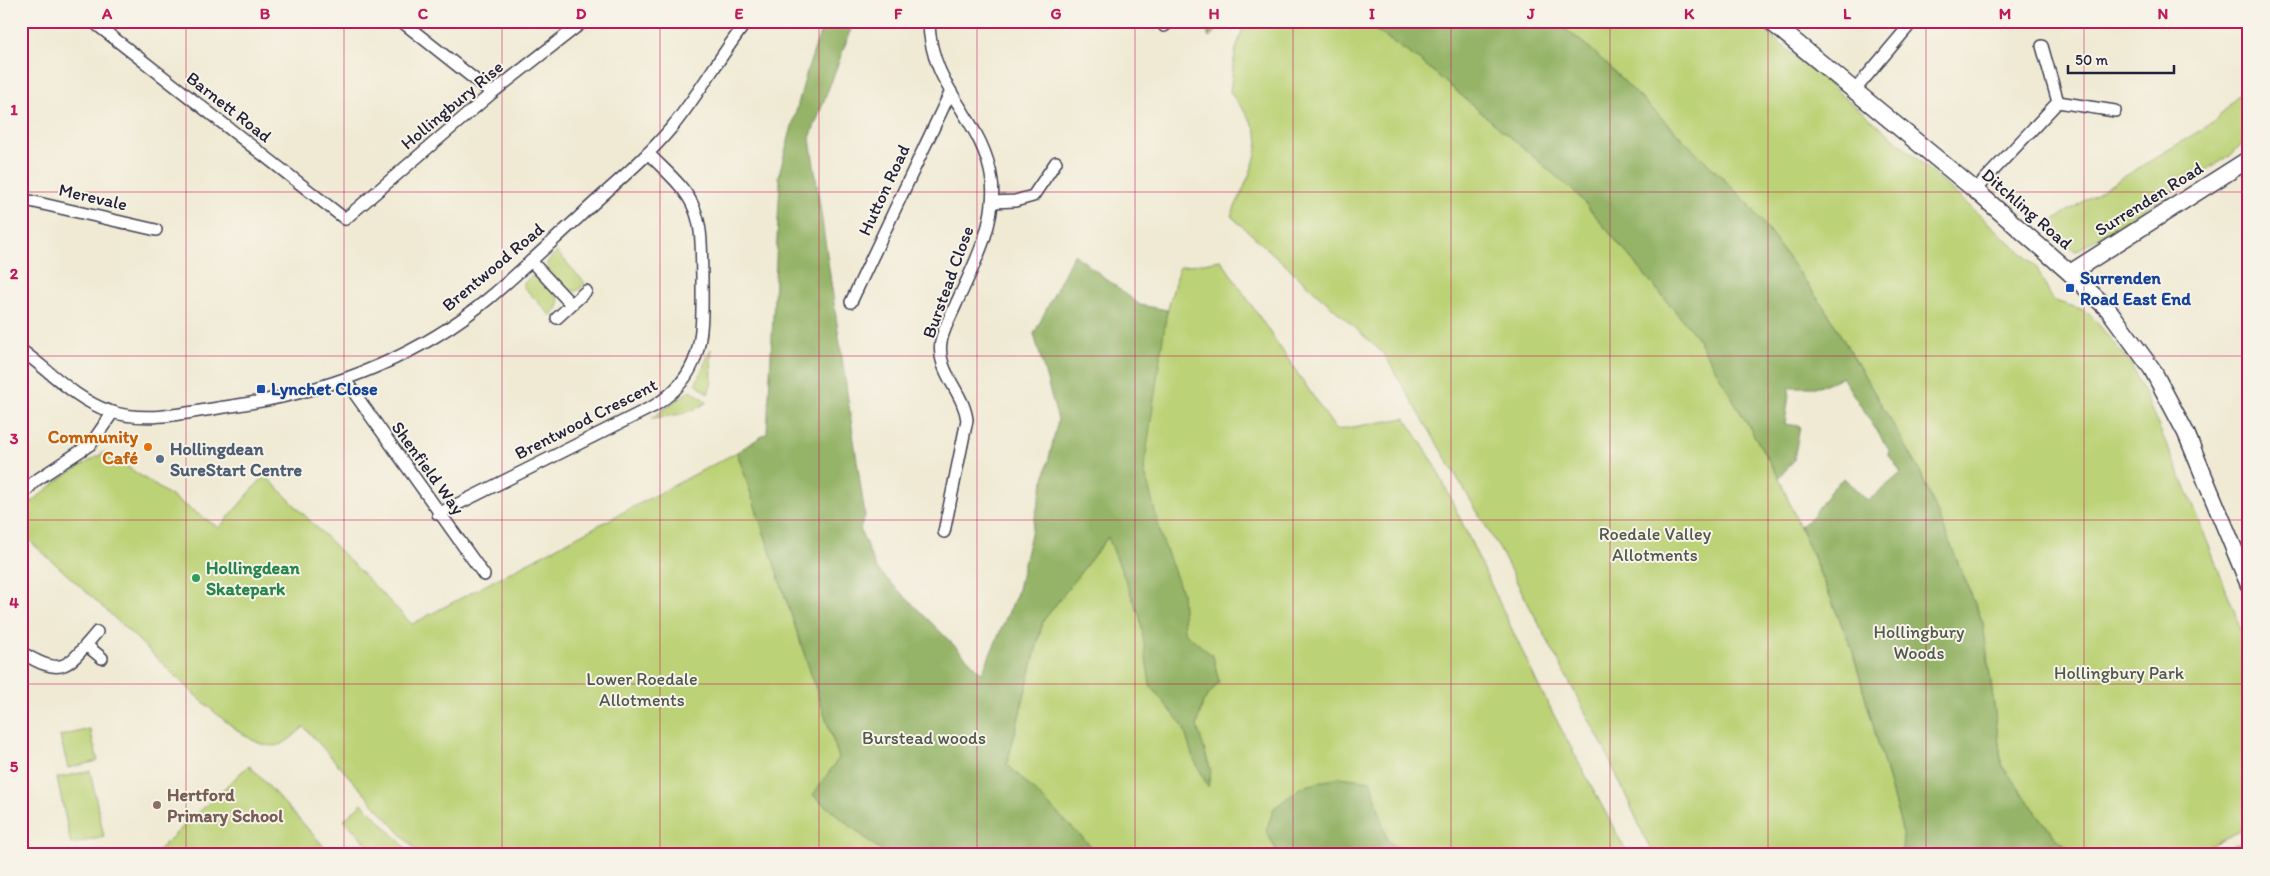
<svg xmlns="http://www.w3.org/2000/svg" width="2270" height="876" viewBox="0 0 2270 876" font-family="Itim,sans-serif">
  <style>
    .green { fill: #bcd276; stroke: #6f7a58 }
    .forest { fill: #95b467; stroke: #5c6b51 }
    .lines { fill: none; stroke-linecap: round; stroke-linejoin: round }
    .street-casing { stroke: #414052; stroke-width: 14 }
    .secondary-casing { stroke: #414052; stroke-width: 19 }
    .street { stroke: #fff; stroke-width: 11 }
    .secondary { stroke: #fff; stroke-width: 16 }
    .grid { fill: none; stroke: #c2185b; stroke-width: 1; stroke-opacity: 0.55 }
    .transit-dot { fill: #1a4fb4; stroke: #f7f3e8; stroke-width: 2 }
    .food-dot { fill: #e8710a; stroke: #f7f3e8; stroke-width: 2 }
    .service-dot { fill: #5c6f8a; stroke: #f7f3e8; stroke-width: 2 }
    .leisure-dot { fill: #2e9e5b; stroke: #f7f3e8; stroke-width: 2 }
    .education-dot { fill: #8d6e63; stroke: #f7f3e8; stroke-width: 2 }
    .labels { text-anchor: middle; dominant-baseline: central; stroke-width: 4; stroke-linejoin: round; paint-order: stroke }
    .street-label { font-size: 18px; fill: #22223b; stroke: #f7f3e8 }
    .transit-label { font-size: 18px; font-weight: bold; fill: #164399; stroke: #f7f3e8; text-anchor: start }
    .food-label { font-size: 18px; font-weight: bold; fill: #c56008; stroke: #f7f3e8; text-anchor: end }
    .service-label { font-size: 18px; font-weight: bold; fill: #4e5e75; stroke: #f7f3e8; text-anchor: start }
    .park-label { font-size: 18px; fill: #50574d; stroke: #f7f3e8 }
    .leisure-label { font-size: 18px; font-weight: bold; fill: #27864d; stroke: #f7f3e8; text-anchor: start }
    .education-label { font-size: 18px; font-weight: bold; fill: #785e54; stroke: #f7f3e8; text-anchor: start }
    .neatline { fill: none; stroke: #c2185b; stroke-width: 2 }
    .grid-label { font-size: 16px; text-anchor: middle; font-weight: bold; fill: #c2185b }
  </style>
  <rect width="100%" height="100%" fill="#f7f3e8"/>
  <filter id="ink" filterUnits="userSpaceOnUse"><feTurbulence type="fractalNoise" baseFrequency=".02" numOctaves="2"/><feDisplacementMap in="SourceGraphic" scale="10" xChannelSelector="R" yChannelSelector="G"/><feConvolveMatrix kernelMatrix="1 2 1 2 8 2 1 2 1" color-interpolation-filters="sRGB"/></filter>
  <filter id="wash" filterUnits="userSpaceOnUse"><feTurbulence type="fractalNoise" baseFrequency=".0096" numOctaves="4" result="noise"/><feDisplacementMap in="SourceGraphic" scale="20" xChannelSelector="R" yChannelSelector="G"/><feGaussianBlur stdDeviation="1.12" result="paint"/><feColorMatrix in="noise" values="0 0 0 0 0 0 0 0 0 0 0 0 0 0 0 0 0 1.4 0 .05"/><feComposite in="paint" operator="in"/></filter>
  <g filter="url(#wash)">
    <rect width="100%" height="100%" fill="#f0ead4"/>
    <!-- green -->
    <g class="green">
      <path d="M 1245,21 L 1362,21 L 1422,62 L 1577,194 L 1696,336 L 1779,478 L 1852,649 L 1903,833 L 1902,855 L 1653,855 L 1604,748 L 1500,550 L 1384,354 L 1231,216 C 1239,197 1262,155 1257,135 C 1253,120 1239,105 1230,92 L 1235,53 Z"/>
      <polygon points="1555,21 1753,21 1896,140 2036,266 2050,295 2055,301 2081,309 2090,314 2131,364 2191,500 2234,610 2249,658 2249,827 2189,855 2077,855 2054,836 2002,766 1983,623 1919,469 1826,310 1748,203 1592,50"/>
      <polygon points="2249,83 2249,136 2231,155 2075,252 2045,225 2214,122"/>
      <path d="M 557,252 L 585,283 C 582,287 578,292 572,291 C 561,289 546,272 547,262 Z"/>
      <polygon points="1221,260 1336,430 1405,418 1434,463 1539,687 1628,855 1100,855 1007,765 1043,621 1108,537 1179,267"/>
      <path d="M 531,276 C 539,277 559,294 559,302 C 559,309 555,312 550,315 L 522,285 Z"/>
      <polygon points="711,349 712,382 708,394 696,383"/>
      <path d="M 691,390 L 707,402 C 691,414 672,416 652,418 Z"/>
      <path d="M 105,452 L 219,528 L 265,475 L 412,624 L 737,452 L 839,758 L 814,796 L 886,855 L 420,855 L 304,727 C 291,737 284,749 265,745 C 235,739 163,663 137,639 C 99,603 60,568 21,533 L 21,512 L 24,508 L 64,476 Z"/>
      <polygon points="90,729 98,761 68,768 60,736"/>
      <polygon points="249,765 332,855 153,855"/>
      <polygon points="90,771 104,837 71,844 57,778"/>
      <polygon points="362,803 406,848 399,855 378,855 344,820"/>
      <polygon points="2249,838 2249,855 2212,855"/>
    </g>
    <!-- forest -->
    <g class="forest">
      <polygon points="824,21 854,21 810,138 865,516 860,529 876,568 982,673 1017,593 1058,420 1034,334 1074,254 1140,305 1167,310 1144,469 1162,539 1182,592 1184,632 1213,656 1219,682 1203,702 1197,726 1211,771 1208,787 1192,755 1183,726 1150,685 1140,617 1108,537 1043,621 1007,764 1100,855 886,855 813,795 839,758 737,452 767,433 780,182 778,178 807,71"/>
      <polygon points="1203,21 1226,21 1209,37"/>
      <polygon points="1362,21 1555,21 1592,50 1748,203 1826,310 1919,469 1983,623 2002,766 2054,836 2077,855 1902,855 1903,833 1852,649 1800,526 1812,517 1834,486 1844,478 1868,501 1901,473 1889,455 1889,450 1842,377 1819,387 1790,387 1785,424 1800,426 1794,460 1779,478 1696,336 1577,194 1422,62"/>
      <polygon points="1340,777 1371,781 1387,840 1407,855 1279,855 1266,831 1274,808 1302,787"/>
    </g>
  </g>
  <g filter="url(#ink)">
    <g class="lines">
      <!-- street casing -->
      <g class="street-casing">
        <g id="street">
          <polyline points="92,21 345,219 492,93 584,21"/>
          <polyline points="401,21 492,93"/>
          <path d="M 929,21 C 929,88 984,119 992,181 C 997,223 973,267 956,304 C 951,316 943,329 941,342 C 936,372 964,392 967,420 L 944,532"/>
          <polyline points="1164,26 1171,21"/>
          <polyline points="2042,46 2058,102"/>
          <polyline points="1855,90 1913,21"/>
          <polyline points="1975,190 2058,102 2115,111"/>
          <polyline points="21,199 156,230"/>
          <polyline points="992,202 1015,201 1033,196 1056,162"/>
          <polyline points="531,261 571,304"/>
          <polyline points="851,302 950,93"/>
          <polyline points="557,318 586,291"/>
          <path d="M 21,350 C 50,371 75,399 109,411 C 146,424 188,412 225,407 C 321,394 412,362 488,299 C 519,273 548,245 578,218 C 609,188 644,161 672,127 C 699,94 720,56 747,21"/>
          <polyline points="345,380 484,575"/>
          <polyline points="21,496 35,481 91,444 113,412"/>
          <path d="M 438,514 L 654,406 C 707,373 702,330 702,276 C 701,253 703,229 694,208 C 685,186 664,170 648,153"/>
          <polyline points="86,645 102,658"/>
          <path d="M 21,652 C 64,679 68,666 97,632"/>
        </g>
      </g>
      <!-- secondary casing -->
      <g class="secondary-casing">
        <g id="secondary">
          <polyline points="1770,21 1975,190 2070,273 2108,309 2152,369 2186,433 2249,585"/>
          <polyline points="2070,273 2249,159"/>
        </g>
      </g>
      <!-- street -->
      <use href="#street" class="street"/>
      <!-- secondary -->
      <use href="#secondary" class="secondary"/>
    </g>
  </g>
  <!-- grid -->
  <path class="grid" d="M 186,21 L 186,855M 344,21 L 344,855M 502,21 L 502,855M 660,21 L 660,855M 819,21 L 819,855M 977,21 L 977,855M 1135,21 L 1135,855M 1293,21 L 1293,855M 1451,21 L 1451,855M 1610,21 L 1610,855M 1768,21 L 1768,855M 1926,21 L 1926,855M 2084,21 L 2084,855M 21,192 L 2249,192M 21,356 L 2249,356M 21,520 L 2249,520M 21,684 L 2249,684"/>
  <!-- markers -->
  <g class="transit-dot">
    <rect x="2065" y="283" width="10" height="10" rx="2.5"/>
    <rect x="256" y="384" width="10" height="10" rx="2.5"/>
  </g>
  <circle class="food-dot" cx="148" cy="447" r="5"/>
  <circle class="service-dot" cx="160" cy="459" r="5"/>
  <circle class="leisure-dot" cx="196" cy="578" r="5"/>
  <circle class="education-dot" cx="157" cy="805" r="5"/>
  <g class="labels">
    <!-- street labels -->
    <g class="street-label">
      <text transform="translate(452 105) rotate(-40)">Hollingbury Rise</text>
      <text transform="translate(229 107) rotate(38)">Barnett Road</text>
      <text transform="translate(884 190) rotate(-65)">Hutton Road</text>
      <text transform="translate(93 197) rotate(13)">Merevale</text>
      <text transform="translate(2149 199) rotate(-32)">Surrenden Road</text>
      <text transform="translate(2027 209) rotate(41)">Ditchling Road</text>
      <text transform="translate(493 267) rotate(-40)">Brentwood Road</text>
      <text transform="translate(948 282) rotate(-70)">Burstead Close</text>
      <text transform="translate(586 419) rotate(-27)">Brentwood Crescent</text>
      <text transform="translate(428 468) rotate(54)">Shenfield Way</text>
    </g>
    <!-- transit labels -->
    <g class="transit-label">
      <text x="2080" y="278">Surrenden<tspan x="2080" dy="21">Road East End</tspan></text>
      <text x="271" y="389">Lynchet Close</text>
    </g>
    <!-- food labels -->
    <g class="food-label">
      <text x="138" y="437">Community<tspan x="138" dy="21">Café</tspan></text>
    </g>
    <!-- service labels -->
    <g class="service-label">
      <text x="170" y="449">Hollingdean<tspan x="170" dy="21">SureStart Centre</tspan></text>
    </g>
    <!-- park labels -->
    <g class="park-label">
      <text x="1655" y="534">Roedale Valley<tspan x="1655" dy="21">Allotments</tspan></text>
      <text x="1919" y="632">Hollingbury<tspan x="1919" dy="21">Woods</tspan></text>
      <text x="2119" y="673">Hollingbury Park</text>
      <text x="642" y="679">Lower Roedale<tspan x="642" dy="21">Allotments</tspan></text>
      <text x="924" y="738">Burstead woods</text>
    </g>
    <!-- leisure labels -->
    <g class="leisure-label">
      <text x="206" y="568">Hollingdean<tspan x="206" dy="21">Skatepark</tspan></text>
    </g>
    <!-- education labels -->
    <g class="education-label">
      <text x="167" y="795">Hertford<tspan x="167" dy="21">Primary School</tspan></text>
    </g>
  </g>
  <!-- margin -->
  <rect width="2270" height="876" fill="none" stroke="#f7f3e8" stroke-width="55"/>
  <!-- scale -->
  <path d="M2068 65v8h106v-8" fill="none" stroke="#22223b" stroke-width="2.5"/>
  <text x="2075" y="65" font-size="15" fill="#22223b" stroke="#f7f3e8" stroke-width="4" paint-order="stroke">50 m</text>
  <rect x="28" y="28" width="2214" height="820" class="neatline"/>
  <g class="grid-label">
    <text x="107" y="19">A</text>
    <text x="265" y="19">B</text>
    <text x="423" y="19">C</text>
    <text x="581" y="19">D</text>
    <text x="739" y="19">E</text>
    <text x="898" y="19">F</text>
    <text x="1056" y="19">G</text>
    <text x="1214" y="19">H</text>
    <text x="1372" y="19">I</text>
    <text x="1531" y="19">J</text>
    <text x="1689" y="19">K</text>
    <text x="1847" y="19">L</text>
    <text x="2005" y="19">M</text>
    <text x="2163" y="19">N</text>
    <text x="14" y="115">1</text>
    <text x="14" y="279">2</text>
    <text x="14" y="444">3</text>
    <text x="14" y="608">4</text>
    <text x="14" y="772">5</text>
  </g>
</svg>
